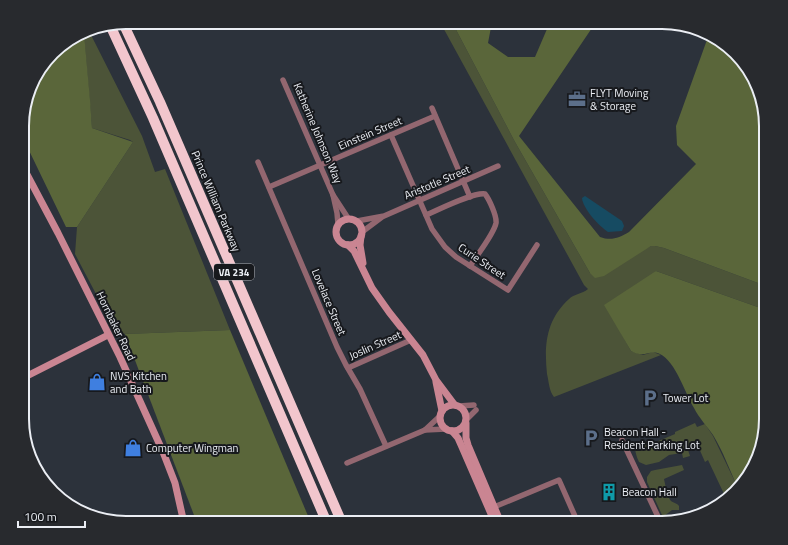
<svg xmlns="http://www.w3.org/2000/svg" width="788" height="545" viewBox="0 0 788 545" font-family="'Titillium Web',sans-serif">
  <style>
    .green { fill: #4c5438 }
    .forest { fill: #5a663a }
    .water { fill: #164b62 }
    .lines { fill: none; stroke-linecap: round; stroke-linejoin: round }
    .street { stroke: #936770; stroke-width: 5.5 }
    .secondary { stroke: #ca8592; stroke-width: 7 }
    .highway { stroke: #f2c6cd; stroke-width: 10 }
    .labels { text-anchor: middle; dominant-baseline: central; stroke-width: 4; stroke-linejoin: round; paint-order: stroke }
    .shield { fill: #17191d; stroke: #abaeb4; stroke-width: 1 }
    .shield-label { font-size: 10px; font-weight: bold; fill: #ebeef4 }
    .poi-label { font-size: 11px; fill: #ebeef4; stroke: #17191d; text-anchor: start }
    .street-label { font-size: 11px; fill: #ebeef4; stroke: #17191d }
    .rim { fill: none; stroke: #ebeef4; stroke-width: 2 }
  </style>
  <rect width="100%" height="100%" fill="#2c323b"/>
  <!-- green -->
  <g class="green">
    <path d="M 440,22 L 452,22 L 515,142 L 590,273 L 651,246 L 655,246 L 664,248 L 766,286 L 766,310 L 656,271 L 621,333 L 631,351 L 643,355 L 653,352 L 661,355 L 554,397 C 549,391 549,382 547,374 C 544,345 546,320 569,299 C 574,294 582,294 588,289 L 584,285 Z"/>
    <polygon points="84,35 91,35 142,136 155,172 165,169 230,330 125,334 115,330 75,254 77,227 133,142 130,140 92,128"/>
    <path d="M 695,423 L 697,427 L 705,424 L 713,436 L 738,488 L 708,512 L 709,504 L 725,496 L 708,460 L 705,462 L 698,446 L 688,450 L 690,456 L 683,458 L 682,453 L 669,455 L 659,462 L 646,465 L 639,462 C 633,448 634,447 647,441 L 649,445 L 675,434 L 675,432 Z"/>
    <path d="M 682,465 L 684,470 L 664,479 C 665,484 668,498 671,501 C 674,503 677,503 679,506 L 679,510 L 672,510 L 664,516 L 662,515 L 647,482 L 647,477 L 651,471 L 655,470 Z"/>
  </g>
  <!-- forest -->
  <g class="forest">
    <path d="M 452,22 L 492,22 L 488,43 L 508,57 L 535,57 L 550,22 L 596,22 L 519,136 L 600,237 C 611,241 619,238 629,232 L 696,164 L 677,145 L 676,126 L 708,37 L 725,43 L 752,74 L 766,120 L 766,286 L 664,248 L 655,246 L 651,246 L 604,276 L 595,278 L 590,273 L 515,142 Z"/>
    <polygon points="84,33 90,100 92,128 133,142 77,227 66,227 23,138 23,113 36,74 58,48"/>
    <path d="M 656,271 L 766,310 L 766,425 L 745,482 L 738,488 C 730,471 723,451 713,435 C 707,426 699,418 694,408 C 685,393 676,362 660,354 C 649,349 645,359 631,351 L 604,305 Z"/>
    <polygon points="230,330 311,523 197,523 125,334"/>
  </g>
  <!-- water -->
  <path class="water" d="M 585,196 L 622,221 L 624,226 L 622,231 L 608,232 C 599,226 583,209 582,198 Z"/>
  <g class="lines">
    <!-- street -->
    <g class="street">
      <polyline points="283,80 333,195 337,213 338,224"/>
      <polyline points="432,108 470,197"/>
      <polyline points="391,135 432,229 445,247 456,257 508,290 537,245"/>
      <polyline points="258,162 337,347 346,365 360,389 386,446"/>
      <polyline points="269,187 435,116"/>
      <polyline points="333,195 348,218"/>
      <path d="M 426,215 C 438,210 474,192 485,194 C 489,199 497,216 496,223 C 494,234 477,255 470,266"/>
      <polyline points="357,221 384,216 498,166"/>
      <polyline points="362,232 382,217"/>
      <polyline points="348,368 411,340"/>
      <polyline points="459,406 474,405"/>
      <polyline points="467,419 476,410"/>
      <polyline points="425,430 446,429"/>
      <polyline points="622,440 661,523"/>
      <polyline points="347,463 425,430 440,416"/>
      <polyline points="494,507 559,480 578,523"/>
    </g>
    <!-- secondary -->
    <g class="secondary">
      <polyline points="23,167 58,233 120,357 163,452 175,483 184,523"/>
      <circle cx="349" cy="232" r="13"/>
      <polyline points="361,236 360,245 363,263"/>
      <polyline points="348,245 354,251 372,288 389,312 423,355 436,380 454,404"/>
      <polyline points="23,378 108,335"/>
      <polyline points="436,382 442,411"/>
      <circle cx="453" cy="418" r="13"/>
      <polyline points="466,423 466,438 468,445 501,523"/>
      <polyline points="452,431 458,438 462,447 495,523"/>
    </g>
    <!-- highway -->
    <g class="highway">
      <polyline points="123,23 160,102 342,523"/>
      <polyline points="110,25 153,118 327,523"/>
    </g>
  </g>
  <!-- icons -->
  <defs>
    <g id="office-bare" transform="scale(1.38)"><path d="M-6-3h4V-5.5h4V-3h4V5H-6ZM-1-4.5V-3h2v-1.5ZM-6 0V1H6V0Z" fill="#5c6f8a" stroke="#17191d" stroke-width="2.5" paint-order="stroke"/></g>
    <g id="shop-bare" transform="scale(1.38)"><path d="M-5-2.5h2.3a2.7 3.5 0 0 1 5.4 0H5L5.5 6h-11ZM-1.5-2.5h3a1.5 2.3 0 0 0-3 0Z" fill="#3f7fe0" stroke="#17191d" stroke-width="2.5" paint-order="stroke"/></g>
    <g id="parking-bare" transform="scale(1.38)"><path d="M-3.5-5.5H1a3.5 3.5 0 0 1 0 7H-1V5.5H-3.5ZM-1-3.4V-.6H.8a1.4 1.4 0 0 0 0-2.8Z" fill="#5c6f8a" stroke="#17191d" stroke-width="2.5" paint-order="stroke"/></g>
    <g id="building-bare" transform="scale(1.38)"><path d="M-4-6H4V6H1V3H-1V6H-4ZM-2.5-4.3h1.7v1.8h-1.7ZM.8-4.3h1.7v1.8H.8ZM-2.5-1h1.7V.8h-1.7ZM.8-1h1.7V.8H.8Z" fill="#0f9aa8" stroke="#17191d" stroke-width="2.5" paint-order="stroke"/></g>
  </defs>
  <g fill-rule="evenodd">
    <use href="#office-bare" x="577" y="99"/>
    <use href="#shop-bare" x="97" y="382"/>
    <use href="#parking-bare" x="650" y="398"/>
    <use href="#parking-bare" x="591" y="438"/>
    <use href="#shop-bare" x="133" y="448"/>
    <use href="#building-bare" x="609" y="492"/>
  </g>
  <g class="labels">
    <!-- shield labels -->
    <rect class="shield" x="214" y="264" width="40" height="16" rx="3"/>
    <g class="shield-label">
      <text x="234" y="272">VA 234</text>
    </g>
    <!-- poi labels -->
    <g class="poi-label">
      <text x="590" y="93">FLYT Moving<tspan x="590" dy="13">&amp; Storage</tspan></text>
      <text x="110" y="376">NVS Kitchen<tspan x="110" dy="13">and Bath</tspan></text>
      <text x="663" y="398">Tower Lot</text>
      <text x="604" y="432">Beacon Hall -<tspan x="604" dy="13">Resident Parking Lot</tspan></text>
      <text x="146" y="448">Computer Wingman</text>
      <text x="622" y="492">Beacon Hall</text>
    </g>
    <!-- street labels -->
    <g class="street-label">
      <text transform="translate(318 133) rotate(67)">Katherine Johnson Way</text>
      <text transform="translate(370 133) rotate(-23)">Einstein Street</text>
      <text transform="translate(437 182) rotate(-23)">Aristotle Street</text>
      <text transform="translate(216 201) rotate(67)">Prince William Parkway</text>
      <text transform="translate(482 261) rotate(34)">Curie Street</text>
      <text transform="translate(329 302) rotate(67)">Lovelace Street</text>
      <text transform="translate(116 326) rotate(64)">Hornbaker Road</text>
      <text transform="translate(375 345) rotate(-24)">Joslin Street</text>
    </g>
  </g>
  <!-- crop -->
  <path d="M0 0H788V545H0ZM126 29H662A97 97 0 0 1 759 126V419A97 97 0 0 1 662 516H126A97 97 0 0 1 29 419V126A97 97 0 0 1 126 29Z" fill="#282a2e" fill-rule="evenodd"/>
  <path class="rim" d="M126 29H662A97 97 0 0 1 759 126V419A97 97 0 0 1 662 516H126A97 97 0 0 1 29 419V126A97 97 0 0 1 126 29Z"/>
  <!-- scale -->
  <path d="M18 521v6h67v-6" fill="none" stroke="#ebeef4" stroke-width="2"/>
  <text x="24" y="521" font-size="12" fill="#ebeef4" stroke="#17191d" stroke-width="3" paint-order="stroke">100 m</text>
</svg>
